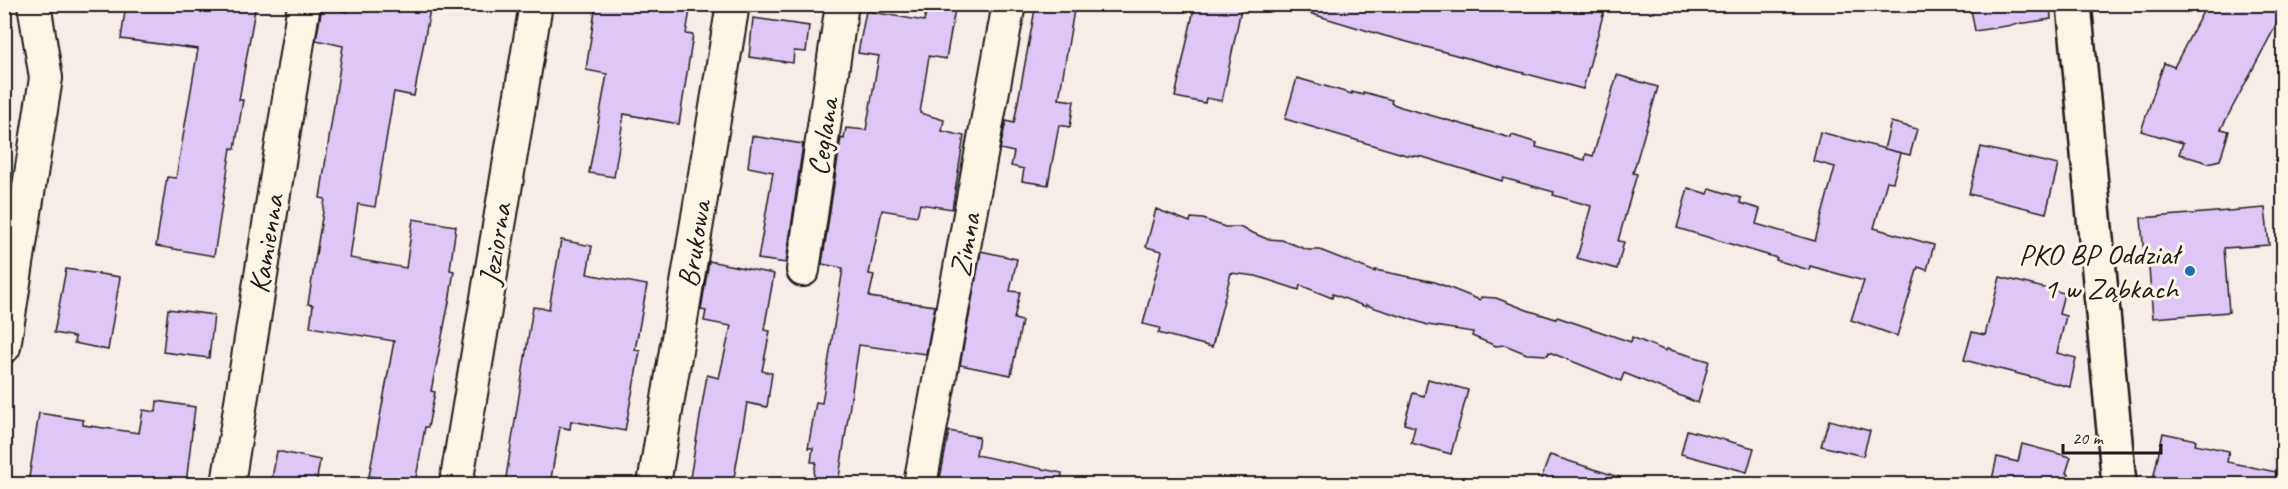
<svg xmlns="http://www.w3.org/2000/svg" width="2288" height="489" viewBox="0 0 2288 489" font-family="Caveat,sans-serif">
  <style>
    .built { fill: #efe1ec }
    .building { fill: #dec6f6; stroke: #1c1c1c; stroke-width: 1.5 }
    .lines { fill: none; stroke-linecap: round; stroke-linejoin: round }
    .minor-casing { stroke: #1c1c1c; stroke-width: 36 }
    .tertiary-casing { stroke: #1c1c1c; stroke-width: 38 }
    .minor { stroke: #fcf5e5; stroke-width: 32 }
    .tertiary { stroke: #fcf5e5; stroke-width: 33 }
    .poi-dot { fill: #1f6fb2; stroke: #fcf5e5; stroke-width: 2 }
    .labels { text-anchor: middle; dominant-baseline: central; stroke-width: 6; stroke-linejoin: round; paint-order: stroke }
    .street-label { font-size: 30px; fill: #1c1c1c; stroke: #fcf5e5 }
    .poi-label { font-size: 30px; fill: #1c1c1c; stroke: #fcf5e5; text-anchor: end }
  </style>
  <rect width="100%" height="100%" fill="#f6ece8"/>
  <filter id="ink" filterUnits="userSpaceOnUse"><feTurbulence type="fractalNoise" baseFrequency=".0167" numOctaves="2"/><feDisplacementMap in="SourceGraphic" scale="12" xChannelSelector="R" yChannelSelector="G"/><feConvolveMatrix kernelMatrix="1 2 1 2 8 2 1 2 1" color-interpolation-filters="sRGB"/></filter>
  <g filter="url(#ink)">
    <!-- built -->
    <polygon class="built" points="2283,380 2283,484 2269,484 2269,483"/>
    <!-- building -->
    <g class="building">
      <polygon points="126,4 256,4 239,100 243,100 235,149 231,148 214,256 156,246 167,177 176,178 198,49 121,39"/>
      <polygon points="350,4 431,4 414,96 394,92 375,207 358,204 350,258 406,268 413,219 456,226 450,270 454,271 449,302 431,391 435,392 428,427 425,427 415,484 369,476 394,341 310,327 313,305 308,304 325,199 320,198 343,46 316,40 322,7 348,12"/>
      <polygon points="596,4 691,4 686,34 693,35 679,124 624,114 614,177 589,173 607,74 586,70"/>
      <polygon points="928,4 956,4 946,59 929,56 920,113 944,120 942,131 964,136 952,209 920,204 917,216 882,210 869,274 874,275 869,297 935,306 926,354 859,345 838,484 812,484 816,462 811,462 813,448 808,448 816,402 822,403 843,268 822,264 841,138 844,139 846,128 866,130 879,56 858,53 866,11 924,21"/>
      <polygon points="1036,4 1075,4 1059,99 1074,101 1070,127 1059,125 1048,185 1022,181 1024,169 1011,166 1014,152 1000,149 1006,121 1014,123"/>
      <polygon points="1195,4 1242,4 1222,101 1206,98 1205,103 1175,97"/>
      <polygon points="1303,4 1606,4 1583,89 1385,36 1302,11"/>
      <polygon points="1970,4 2050,4 2051,19 1975,31"/>
      <polygon points="2207,4 2283,4 2283,12 2221,129 2229,131 2220,160 2208,163 2179,154 2183,143 2141,131 2164,63 2174,67"/>
      <polygon points="753,18 809,26 806,52 794,51 793,63 749,57"/>
      <polygon points="1617,75 1658,87 1633,173 1637,174 1618,241 1624,242 1617,269 1577,258 1591,206 1553,195 1554,192 1503,178 1502,181 1423,157 1406,155 1285,119 1297,78 1352,94 1352,92 1363,95 1363,92 1392,100 1391,103 1401,107 1511,138 1512,135 1537,143 1536,147 1585,160 1586,154 1593,156"/>
      <polygon points="1891,122 1917,129 1910,155 1884,149"/>
      <polygon points="1820,132 1901,153 1893,182 1887,181 1874,228 1934,245 1927,270 1918,267 1897,336 1851,320 1864,281 1810,266 1809,270 1776,260 1777,258 1677,228 1688,188 1708,194 1710,188 1741,198 1740,203 1760,209 1756,224 1815,241 1835,167 1813,161"/>
      <polygon points="752,136 803,144 786,263 758,259 773,172 748,167"/>
      <polygon points="1981,147 2058,165 2046,213 1969,194"/>
      <polygon points="2265,208 2269,245 2224,248 2229,312 2153,318 2148,255 2144,256 2141,218"/>
      <polygon points="1156,209 1190,222 1191,218 1203,219 1225,227 1239,227 1267,239 1282,240 1308,250 1320,250 1375,272 1375,270 1435,282 1480,300 1481,297 1496,298 1527,310 1556,319 1557,317 1631,342 1632,337 1666,351 1667,349 1709,361 1698,403 1624,373 1621,381 1549,352 1548,355 1527,354 1505,345 1496,346 1472,336 1473,332 1428,325 1366,305 1366,307 1333,294 1332,298 1300,285 1299,290 1256,276 1231,273 1212,347 1158,333 1160,328 1143,324 1162,251 1146,247"/>
      <polygon points="561,240 592,246 587,274 647,285 635,350 640,351 625,431 571,421 570,429 560,427 550,484 505,484 533,307 549,309"/>
      <polygon points="981,251 1017,259 1010,291 1020,292 1014,319 1022,321 1011,375 960,365"/>
      <polygon points="709,261 774,274 764,330 770,331 762,371 772,373 767,407 747,403 733,484 689,484 707,375 719,378 731,326 704,321 706,311 701,310"/>
      <polygon points="66,269 120,277 108,350 74,343 75,337 54,333"/>
      <polygon points="2000,277 2064,293 2059,314 2066,316 2057,353 2076,358 2070,387 1964,360 1972,332 1985,335"/>
      <polygon points="168,309 214,315 209,358 163,352"/>
      <polygon points="1428,379 1468,390 1451,454 1411,443 1415,427 1404,424 1413,393 1424,396"/>
      <polygon points="157,401 195,407 186,484 28,484 39,413 83,420 83,425 139,433 143,410 156,412"/>
      <polygon points="1829,420 1870,431 1863,456 1821,446"/>
      <polygon points="1687,430 1754,448 1747,472 1681,454"/>
      <polygon points="949,431 979,437 976,455 1062,473 1061,484 939,484"/>
      <polygon points="2163,433 2196,440 2195,444 2229,451 2227,462 2276,472 2275,484 2152,484"/>
      <polygon points="2022,444 2071,457 2066,473 2069,474 2068,484 1991,484 1997,457 2018,462"/>
      <polygon points="277,451 320,460 316,484 271,484"/>
      <polygon points="1550,455 1625,479 1625,484 1539,484"/>
    </g>
    <g class="lines">
      <!-- minor casing -->
      <g class="minor-casing">
        <g id="minor">
          <polyline points="803,270 842,4"/>
          <polyline points="4,347 46,78 34,4"/>
          <polyline points="228,484 304,4"/>
          <polyline points="456,484 536,4"/>
          <polyline points="654,484 733,4"/>
          <polyline points="920,484 1009,4"/>
        </g>
      </g>
      <!-- tertiary casing -->
      <g class="tertiary-casing">
        <polyline id="tertiary" points="2074,4 2119,484"/>
      </g>
      <!-- minor -->
      <use href="#minor" class="minor"/>
      <!-- tertiary -->
      <use href="#tertiary" class="tertiary"/>
    </g>
  </g>
  <!-- markers -->
  <circle class="poi-dot" cx="2190" cy="271" r="6"/>
  <g class="labels">
    <!-- street labels -->
    <g class="street-label">
      <text transform="translate(823 137) rotate(-82)">Ceglana</text>
      <text transform="translate(266 244) rotate(-81)">Kamienna</text>
      <text transform="translate(495 244) rotate(-81)">Jeziorna</text>
      <text transform="translate(694 244) rotate(-81)">Brukowa</text>
      <text transform="translate(965 245) rotate(-80)">Zimna</text>
    </g>
    <!-- poi labels -->
    <g class="poi-label">
      <text x="2178" y="254">PKO BP Oddział<tspan x="2178" dy="34">1 w Ząbkach</tspan></text>
    </g>
  </g>
  <!-- margin -->
  <rect width="2288" height="489" fill="none" stroke="#fcf5e5" stroke-width="24"/>
  <rect x="12" y="12" width="2264" height="465" fill="none" stroke="#1c1c1c" stroke-width="2" filter="url(#ink)"/>
  <!-- scale -->
  <path d="M2063 444v9h98v-9" fill="none" stroke="#1c1c1c" stroke-width="3"/>
  <text x="2072" y="444" font-size="18" fill="#1c1c1c" stroke="#fcf5e5" stroke-width="4.5" paint-order="stroke">20 m</text>
</svg>
